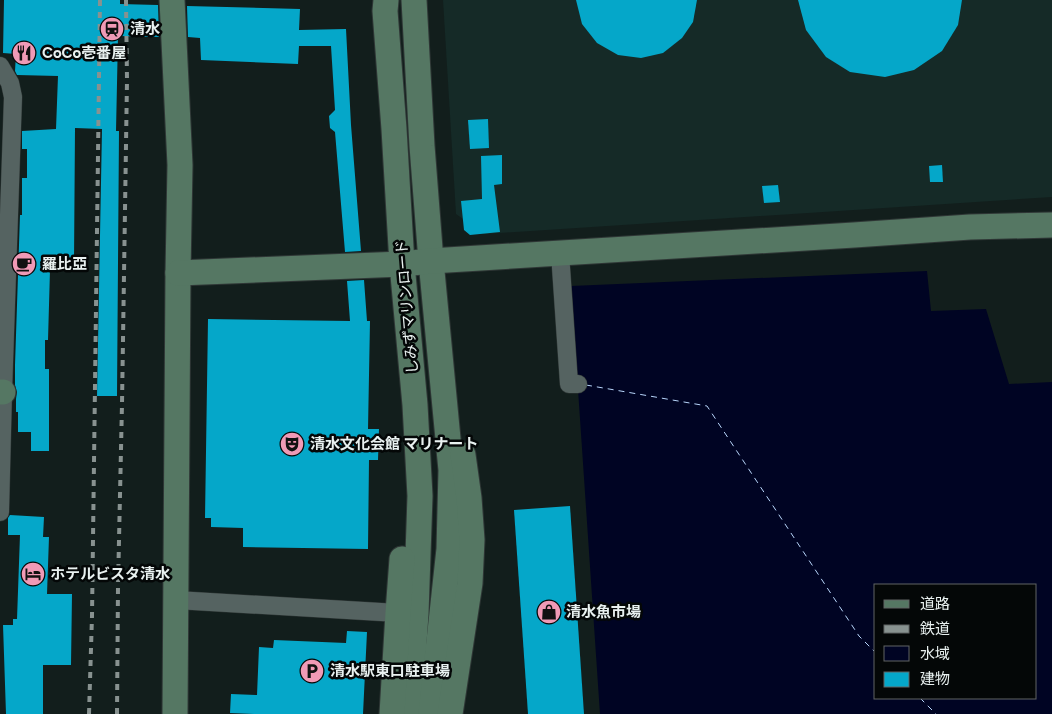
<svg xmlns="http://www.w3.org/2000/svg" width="1052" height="714" viewBox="0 0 1052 714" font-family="Figtree,'Noto Sans JP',sans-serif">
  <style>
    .built { fill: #152a27 }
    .water { fill: #000423; fill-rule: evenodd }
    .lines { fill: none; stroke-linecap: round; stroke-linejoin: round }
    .ferry { stroke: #b8d6fb; stroke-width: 1; stroke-dasharray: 6 5; stroke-linecap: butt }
    .building { fill: #05a7c9 }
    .street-casing { stroke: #2f3736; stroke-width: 19 }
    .secondary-casing { stroke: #2f3736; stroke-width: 27 }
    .street { stroke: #556361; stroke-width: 18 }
    .secondary { stroke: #557763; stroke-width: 25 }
    .rail { stroke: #889290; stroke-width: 4; stroke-dasharray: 6 6; stroke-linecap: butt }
    .labels { text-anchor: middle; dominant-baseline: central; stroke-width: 5; stroke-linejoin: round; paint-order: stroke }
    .poi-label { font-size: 15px; font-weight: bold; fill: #e9f1f0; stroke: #040707; text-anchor: start }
    .street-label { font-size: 15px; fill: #e9f1f0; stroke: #040707 }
  </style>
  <rect width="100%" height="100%" fill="#121e1c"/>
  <!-- built -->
  <polygon class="built" points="443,0 1052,0 1052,197 484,234 456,214"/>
  <!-- water -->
  <path class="water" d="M 927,271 L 931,311 L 986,309 L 1009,384 L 1052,382 L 1052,714 L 600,714 L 571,286 ZM 876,585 L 1036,585 L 1036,698 L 876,698 Z"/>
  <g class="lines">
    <!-- ferry -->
    <g class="ferry">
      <polyline points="586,385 707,406 859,636 876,653"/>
      <polyline points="920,698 936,714"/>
    </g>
  </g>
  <!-- building -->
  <g class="building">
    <polygon points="4,0 120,0 120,4 158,5 159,37 118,36 116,131 119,131 117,396 97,396 102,129 75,128 74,263 51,263 51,270 50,270 48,340 45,340 45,369 49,369 49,451 31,451 31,432 18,432 18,412 16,412 16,399 17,392 15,385 15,365 20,215 22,215 22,178 27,178 27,149 22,149 22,131 56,129 58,76 17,75 15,71 16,54 3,53"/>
    <polygon points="576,0 697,0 693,22 682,38 663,53 641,58 618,55 597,43 582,24"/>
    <polygon points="798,0 962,0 958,25 942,51 914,70 885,77 850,72 826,57 806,30"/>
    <polygon points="187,6 300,9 299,30 346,29 351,125 361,251 345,252 335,132 330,128 329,116 335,110 331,46 299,46 298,64 201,60 200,38 188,37"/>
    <polygon points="488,119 489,148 470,149 468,120"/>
    <polygon points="502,155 502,184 494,185 500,232 470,235 464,230 461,201 482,199 481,156"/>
    <polygon points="942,165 943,182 930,182 929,166"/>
    <polygon points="778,185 780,202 764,203 762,186"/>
    <polygon points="364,280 367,321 370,321 368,429 379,429 378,460 369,460 368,549 243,547 243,528 211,527 211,518 205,518 208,319 350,321 347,281"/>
    <polygon points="570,506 584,714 528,714 514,510"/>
    <polygon points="10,515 44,517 43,537 49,537 47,594 72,594 71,665 43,665 43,714 6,714 3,625 13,625 13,619 17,619 20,535 8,535 8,518"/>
    <polygon points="347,631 367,632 363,714 254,714 230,713 231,694 257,695 259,647 273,648 274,640 346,643"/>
  </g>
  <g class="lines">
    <!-- street casing -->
    <g class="street-casing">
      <g id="street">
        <polyline points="0,66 10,83 13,97 3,392 0,512"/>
        <polyline points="560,253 569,384 578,384"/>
        <polyline points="176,600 398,613"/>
      </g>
    </g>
    <!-- secondary casing -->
    <g class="secondary-casing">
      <g id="secondary">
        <polyline points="172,0 180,165 178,273 175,714"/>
        <polyline points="386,0 385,11 394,129 402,264 415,405 420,496 416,614 409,714"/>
        <polyline points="414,0 422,146 431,261 451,470 449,549 431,714"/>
        <polyline points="178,273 402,264 431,261 854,235 970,227 1052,225"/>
        <polyline points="0,392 3,392"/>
        <polyline points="392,714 398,613 402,559"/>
        <polyline points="450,714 470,583 472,540 469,498 463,455"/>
      </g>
    </g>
    <!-- street -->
    <use href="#street" class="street"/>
    <!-- secondary -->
    <use href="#secondary" class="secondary"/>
    <!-- rail -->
    <g class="rail">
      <polyline points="89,714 92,616 100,0"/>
      <polyline points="117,714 118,586 122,404 127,80 126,0"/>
    </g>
  </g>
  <!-- icons -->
  <defs>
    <g id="station-disc" transform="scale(1.25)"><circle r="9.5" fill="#f09ab6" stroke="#040707"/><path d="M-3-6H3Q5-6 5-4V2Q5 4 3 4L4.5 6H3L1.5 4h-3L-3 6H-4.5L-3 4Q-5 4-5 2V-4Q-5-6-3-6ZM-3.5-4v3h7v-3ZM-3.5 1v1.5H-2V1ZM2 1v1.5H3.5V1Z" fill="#111"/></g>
    <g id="restaurant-disc" transform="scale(1.25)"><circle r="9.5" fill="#f09ab6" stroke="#040707"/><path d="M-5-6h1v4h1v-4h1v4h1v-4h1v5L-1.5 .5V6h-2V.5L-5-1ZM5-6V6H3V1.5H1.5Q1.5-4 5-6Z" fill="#111"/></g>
    <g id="cafe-disc" transform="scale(1.25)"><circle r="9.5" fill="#f09ab6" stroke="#040707"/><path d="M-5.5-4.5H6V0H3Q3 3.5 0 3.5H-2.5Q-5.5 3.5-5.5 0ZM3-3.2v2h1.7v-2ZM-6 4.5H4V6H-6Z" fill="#111"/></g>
    <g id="theatre-disc" transform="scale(1.25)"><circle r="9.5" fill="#f09ab6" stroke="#040707"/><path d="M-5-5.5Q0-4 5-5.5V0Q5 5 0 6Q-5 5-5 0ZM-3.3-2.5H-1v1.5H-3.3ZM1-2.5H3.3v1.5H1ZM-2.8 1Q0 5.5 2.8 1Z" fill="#111"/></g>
    <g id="hotel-disc" transform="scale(1.25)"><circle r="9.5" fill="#f09ab6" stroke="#040707"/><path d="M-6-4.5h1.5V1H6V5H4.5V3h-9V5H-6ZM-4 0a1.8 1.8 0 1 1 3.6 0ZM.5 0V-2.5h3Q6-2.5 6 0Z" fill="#111"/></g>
    <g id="shop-disc" transform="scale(1.25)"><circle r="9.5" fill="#f09ab6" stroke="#040707"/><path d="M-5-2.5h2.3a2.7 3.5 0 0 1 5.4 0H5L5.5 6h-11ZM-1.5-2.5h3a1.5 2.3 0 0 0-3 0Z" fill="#111"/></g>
    <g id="parking-disc" transform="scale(1.25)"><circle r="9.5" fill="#f09ab6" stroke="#040707"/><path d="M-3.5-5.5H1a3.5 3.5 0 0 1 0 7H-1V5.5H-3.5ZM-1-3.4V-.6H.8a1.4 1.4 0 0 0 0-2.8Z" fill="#111"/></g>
  </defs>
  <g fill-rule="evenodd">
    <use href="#station-disc" x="112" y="29"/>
    <use href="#restaurant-disc" x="24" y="53"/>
    <use href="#cafe-disc" x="24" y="264"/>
    <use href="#theatre-disc" x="292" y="444"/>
    <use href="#hotel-disc" x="33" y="574"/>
    <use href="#shop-disc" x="549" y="612"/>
    <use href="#parking-disc" x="312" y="671"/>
  </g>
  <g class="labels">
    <!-- poi labels -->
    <g class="poi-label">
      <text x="130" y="29">清水</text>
      <text x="42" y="53">CoCo壱番屋</text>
      <text x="42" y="264">羅比亞</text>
      <text x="310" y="444">清水文化会館 マリナート</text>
      <text x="50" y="574">ホテルビスタ清水</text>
      <text x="566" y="612">清水魚市場</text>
      <text x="330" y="671">清水駅東口駐車場</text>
    </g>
    <!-- street labels -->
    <g class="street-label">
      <text transform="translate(407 307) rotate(-95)">しみずマリンロード</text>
    </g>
  </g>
  <!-- legend -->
  <rect x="874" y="584" width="162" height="115" fill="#040707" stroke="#606564"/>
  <rect x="884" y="600" width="25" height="8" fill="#557763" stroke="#606564"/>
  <text x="920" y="609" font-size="15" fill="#e9f1f0">道路</text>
  <rect x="884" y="625" width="25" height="8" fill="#889290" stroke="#606564"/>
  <text x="920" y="634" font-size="15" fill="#e9f1f0">鉄道</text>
  <rect x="884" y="646" width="25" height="15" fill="#000423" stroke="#606564"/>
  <text x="920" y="659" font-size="15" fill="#e9f1f0">水域</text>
  <rect x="884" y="672" width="25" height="15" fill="#05a7c9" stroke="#606564"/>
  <text x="920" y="684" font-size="15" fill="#e9f1f0">建物</text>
</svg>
